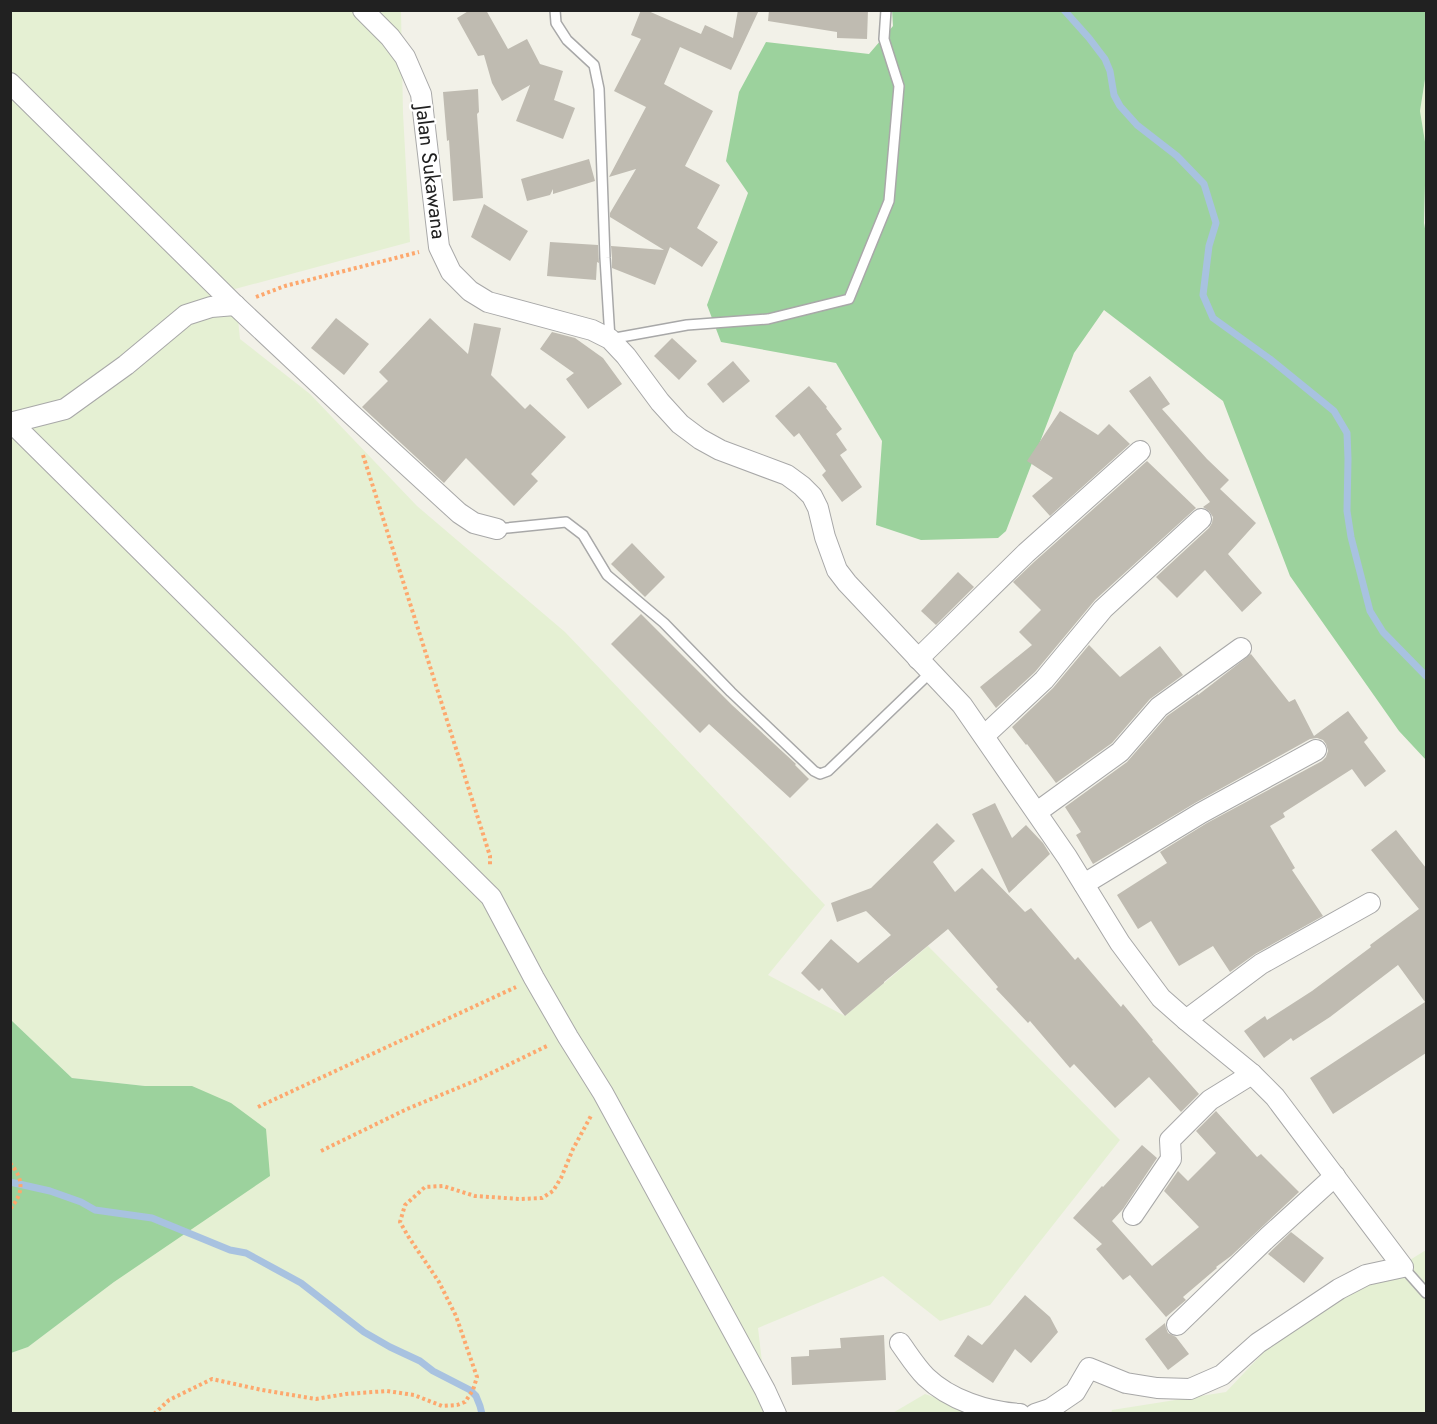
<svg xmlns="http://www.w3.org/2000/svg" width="1437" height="1424" viewBox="0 0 1437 1424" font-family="Jost,sans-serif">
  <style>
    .farmland { fill: #e5f0d3 }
    .forest { fill: #9cd29d }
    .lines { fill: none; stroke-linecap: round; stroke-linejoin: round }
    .stream { stroke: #a8c2e0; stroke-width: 7 }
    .building { fill: #bfbbb1 }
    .service-casing { stroke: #a8a8a8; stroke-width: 12 }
    .minor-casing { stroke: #a8a8a8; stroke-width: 22 }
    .path { stroke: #fda86e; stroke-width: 4; stroke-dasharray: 3 3; stroke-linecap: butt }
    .service { stroke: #fff; stroke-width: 9 }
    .minor { stroke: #fff; stroke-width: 20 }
    .labels { text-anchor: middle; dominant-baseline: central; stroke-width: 4.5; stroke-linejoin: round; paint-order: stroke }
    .street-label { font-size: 21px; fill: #212121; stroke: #fff }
  </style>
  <rect width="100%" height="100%" fill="#f2f1e8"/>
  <!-- farmland -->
  <g class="farmland">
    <polygon points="10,11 401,11 403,113 410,242 235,289 240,339 310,394 417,506 565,632 825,905 768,975 845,1016 928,946 1120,1140 990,1305 940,1321 883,1276 758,1328 768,1413 11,1413 11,1353 28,1347 114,1282 192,1086 145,1086 72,1078 11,1020"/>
    <polygon points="1426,73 1426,148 1420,111"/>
    <polygon points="1426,1250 1426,1413 1111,1414 1112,1410 1226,1392 1283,1332 1376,1281"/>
    <polygon points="925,1394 979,1413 891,1414"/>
  </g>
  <!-- forest -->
  <g class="forest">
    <polygon points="892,10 1426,11 1426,73 1420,111 1426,148 1424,223 1426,234 1426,760 1399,731 1290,576 1223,401 1104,310 1074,353 1006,531 998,538 921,540 876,525 882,441 836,363 721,342 707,305 748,193 726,161 739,92 766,42 869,54 893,26"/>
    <polygon points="11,1020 72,1078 145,1086 192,1086 231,1103 266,1129 270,1176 114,1282 28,1347 11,1353"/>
  </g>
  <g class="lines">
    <!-- stream -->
    <g class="stream">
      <polyline points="1064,10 1089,38 1105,59 1110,71 1114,95 1120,106 1137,125 1177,156 1204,184 1216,223 1209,246 1203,295 1213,318 1270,359 1334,411 1347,433 1348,459 1347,511 1351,537 1370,611 1383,632 1426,676"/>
      <polyline points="10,1182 50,1191 81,1202 95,1210 152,1218 230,1250 246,1253 301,1283 364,1332 390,1347 420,1361 433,1371 470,1390 476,1396 480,1406 482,1414"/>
    </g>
  </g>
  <!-- building -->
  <g class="building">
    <polygon points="470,10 486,10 508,49 527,39 540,64 563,71 554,100 575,108 563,139 516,121 530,85 502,101 492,83 484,55 478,56 457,18"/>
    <polygon points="641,10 646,10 701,34 705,25 733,38 738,10 759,10 731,70 680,47 664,84 713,111 685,166 720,185 697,228 718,242 702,267 670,247 655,285 612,268 612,258 611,246 664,250 610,217 610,213 636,169 609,177 646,107 614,91 641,39 631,35"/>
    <polygon points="769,10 868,10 867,39 837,38 837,32 768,21"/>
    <polygon points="478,89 479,112 477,114 483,198 453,201 449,140 447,141 443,92"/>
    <polygon points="589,159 595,181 553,194 553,189 550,195 527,201 521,179"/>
    <polygon points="484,204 528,231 510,261 471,237"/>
    <polygon points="550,242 598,245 599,263 597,262 596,280 547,276"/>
    <polygon points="336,318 369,344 344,375 311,348"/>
    <polygon points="430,318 468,354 474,323 501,328 491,375 525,409 530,404 566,437 531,474 538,481 514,506 466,458 444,483 362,407 388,381 379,372"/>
    <polygon points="552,332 575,338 603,358 622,384 588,409 566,379 574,373 540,349"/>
    <polygon points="672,338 697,361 679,380 654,356"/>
    <polygon points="733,361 750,381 723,403 707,384"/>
    <polygon points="1150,376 1170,404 1162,409 1207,459 1229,480 1220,489 1256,523 1228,554 1262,593 1242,612 1205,570 1177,598 1156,577 1209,528 1212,523 1213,517 1209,511 1203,507 1210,502 1129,391"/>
    <polygon points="809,386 827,407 826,408 842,429 836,434 847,450 840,455 862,487 842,502 822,475 826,471 799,433 794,437 775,416"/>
    <polygon points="1060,411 1098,435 1109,424 1130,444 1050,516 1032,496 1053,478 1027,461"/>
    <polygon points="1147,461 1196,508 1095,600 1035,672 996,708 980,687 1032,645 1019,632 1041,610 1013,582 1034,562"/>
    <polygon points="632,543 665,577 645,597 611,564"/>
    <polygon points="958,572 974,587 936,625 921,611"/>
    <polygon points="641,614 732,705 796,764 795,765 809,779 790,798 709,724 700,733 611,644"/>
    <polygon points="1089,645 1120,677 1160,646 1183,675 1150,699 1112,743 1056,783 1027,744 1026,745 1012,727 1053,688"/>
    <polygon points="1251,654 1289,702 1295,699 1314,736 1348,711 1368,738 1364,742 1386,771 1365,787 1352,769 1283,813 1285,817 1270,826 1295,868 1292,870 1323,916 1255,954 1230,972 1213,946 1179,966 1151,921 1138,929 1117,895 1167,863 1160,852 1207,823 1322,761 1326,757 1328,751 1326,744 1323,740 1317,738 1310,739 1195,803 1093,864 1076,835 1081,832 1065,807 1127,762 1167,716 1198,694 1198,695"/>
    <polygon points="995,803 1012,838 1026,825 1043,843 1050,854 1009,893 972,814"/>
    <polygon points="937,823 955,841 933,862 955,892 982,868 1025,912 1031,908 1075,960 1078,957 1121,1007 1123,1004 1153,1040 1152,1041 1199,1094 1181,1112 1149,1077 1115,1108 1074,1064 1070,1068 1030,1021 1028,1023 996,989 998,987 948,929 884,982 884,983 845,1016 822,988 819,991 801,973 831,939 858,963 891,935 866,911 837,922 831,903 871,888"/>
    <polygon points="1396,830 1426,868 1426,1053 1333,1114 1310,1078 1425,1002 1398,965 1330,1017 1293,1041 1291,1038 1264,1058 1244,1031 1265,1016 1267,1020 1312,991 1371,947 1370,945 1419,909 1371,850"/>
    <polygon points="1216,1111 1257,1157 1261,1154 1299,1192 1231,1256 1216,1267 1217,1268 1183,1297 1186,1300 1166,1317 1130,1275 1123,1280 1096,1249 1102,1244 1073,1218 1102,1186 1103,1187 1142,1145 1157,1158 1123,1209 1112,1221 1152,1266 1199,1227 1164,1191 1178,1171 1188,1181 1216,1153 1196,1131"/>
    <polygon points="1291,1232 1324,1258 1304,1283 1268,1254"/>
    <polygon points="1025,1295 1050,1317 1058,1332 1031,1363 1015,1349 993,1383 954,1356 968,1335 982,1345"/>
    <polygon points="1165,1323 1166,1328 1168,1333 1176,1337 1189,1354 1168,1370 1145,1339"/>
    <polygon points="884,1335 886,1380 792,1385 791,1357 809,1356 809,1350 841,1348 840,1338"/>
  </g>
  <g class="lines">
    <!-- service casing -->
    <g class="service-casing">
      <g id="service">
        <polyline points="555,10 556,23 567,40 594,65 599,89 605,258 610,339 687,325 768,319 849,299 889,201 899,86 884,39 886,10"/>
        <polyline points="497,529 566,522 583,535 607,575 664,623 731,692 814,771 820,774 828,771 931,672"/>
        <polyline points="1403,1267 1426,1293"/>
      </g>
    </g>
    <!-- minor casing -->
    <g class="minor-casing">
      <g id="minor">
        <polyline points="363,10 390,37 405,57 421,94 439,247 451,272 470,291 488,302 592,330 610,339 626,356 660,402 680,424 700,439 720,450 787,475 802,486 812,496 818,508 825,537 837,570 847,583 962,705 1067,857 1120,943 1161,998 1186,1020 1252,1074 1275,1097 1403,1267 1366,1275 1339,1289 1258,1343 1222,1375 1190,1389 1157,1388 1126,1383 1089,1368 1075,1392 1050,1409 1035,1414"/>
        <polyline points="10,83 235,305 350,413 459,513 474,523 497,529"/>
        <polyline points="10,423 65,409 126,365 186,315 211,307 235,305"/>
        <polyline points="12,423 491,897 534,978 568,1037 603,1093 765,1390 776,1414"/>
        <polyline points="918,659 1026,553 1140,451"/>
        <polyline points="984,736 1044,680 1103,609 1201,519"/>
        <polyline points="1037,812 1120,752 1159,707 1241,648"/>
        <polyline points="1084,884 1201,813 1316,750"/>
        <polyline points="1186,1020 1261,964 1370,903"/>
        <polyline points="1133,1215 1171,1159 1170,1140 1210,1100 1252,1074"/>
        <polyline points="1177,1325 1268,1237 1335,1176"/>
        <path d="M 900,1343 C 908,1354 916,1367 926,1377 C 950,1400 987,1412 1020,1414"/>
      </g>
    </g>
    <!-- path -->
    <g class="path">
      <polyline points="256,297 285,286 419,252"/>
      <polyline points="363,455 490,856 490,866"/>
      <polyline points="258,1107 516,987"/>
      <polyline points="321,1151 407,1109 477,1080 549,1045"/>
      <path d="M 10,1163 C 24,1179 24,1193 10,1209"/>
      <polyline points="154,1414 169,1400 212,1379 262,1390 316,1399 346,1394 387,1391 414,1395 442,1406 457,1405 465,1402 473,1390 477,1377 456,1316 439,1282 408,1236 400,1222 405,1205 425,1187 443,1186 475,1196 520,1199 542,1198 553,1191 561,1178 573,1149 592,1114"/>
    </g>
    <!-- service -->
    <use href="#service" class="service"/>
    <!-- minor -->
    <use href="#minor" class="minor"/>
  </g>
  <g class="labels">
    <!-- street labels -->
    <g class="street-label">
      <text transform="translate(431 172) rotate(83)">Jalan Sukawana</text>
    </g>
  </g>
  <!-- border -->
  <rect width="1437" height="1424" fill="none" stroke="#212121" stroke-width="24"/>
</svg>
